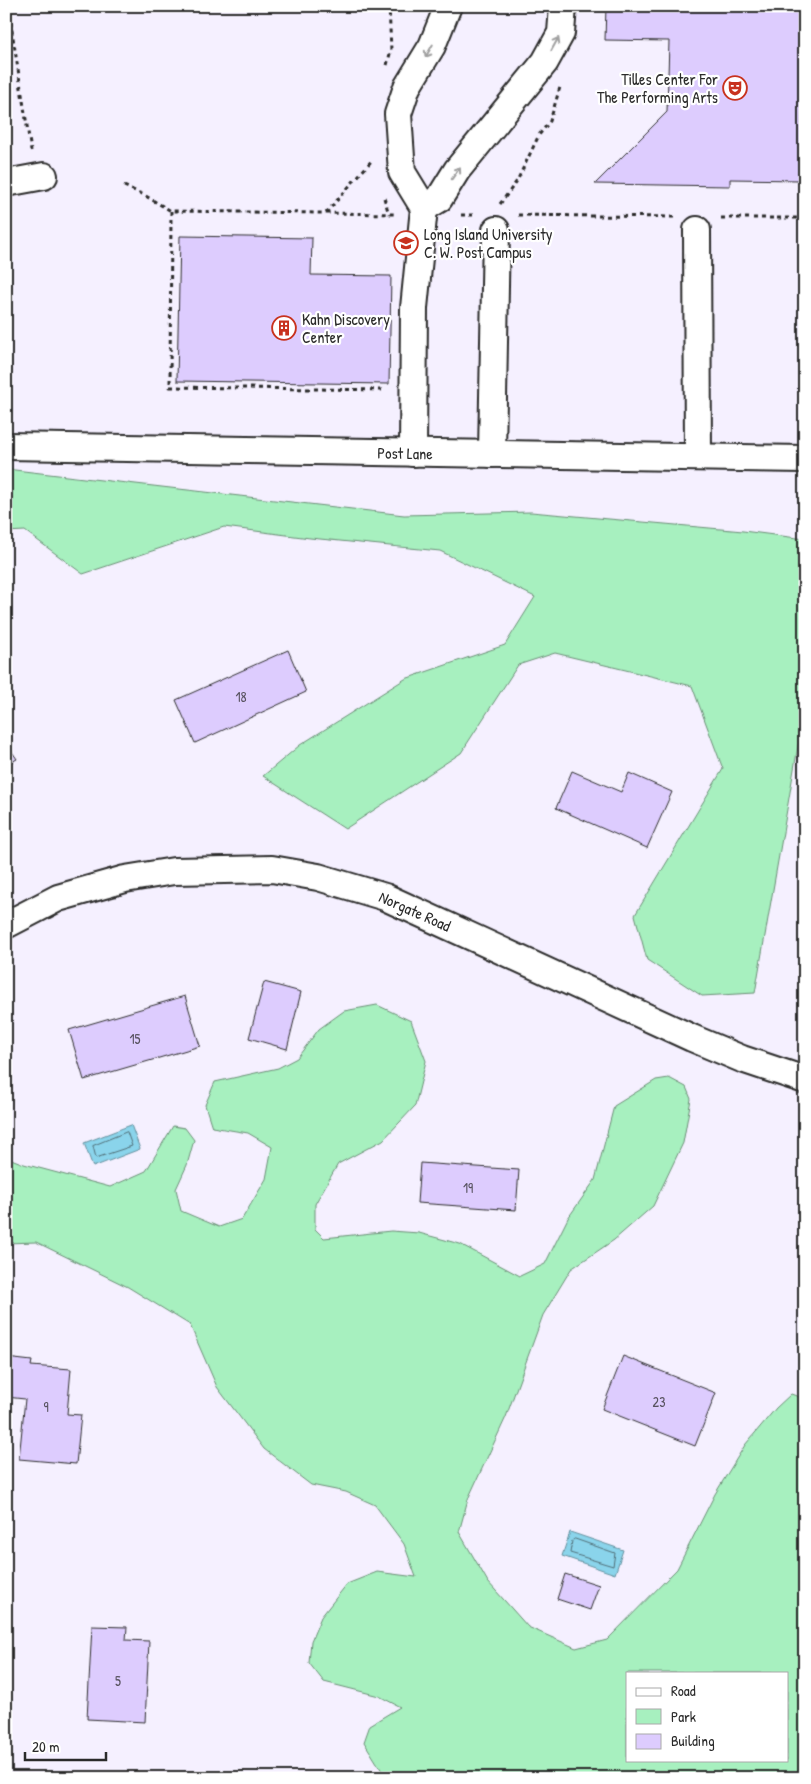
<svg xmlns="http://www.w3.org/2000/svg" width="811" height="1784" viewBox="0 0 811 1784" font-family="'Patrick Hand',sans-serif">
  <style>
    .green { fill: #a7f0bf; stroke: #698e75; fill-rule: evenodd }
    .water { fill: #8ad4eb; stroke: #64909e }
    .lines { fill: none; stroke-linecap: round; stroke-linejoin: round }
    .shore { stroke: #516f78; stroke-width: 1 }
    .building { fill: #ddccfe; stroke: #2b2b2b }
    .minor-casing { stroke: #2b2b2b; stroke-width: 30 }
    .path { stroke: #2b2b2b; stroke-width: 3; stroke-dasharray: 4 4; stroke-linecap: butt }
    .minor { stroke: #fff; stroke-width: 26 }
    .oneway { stroke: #a0a0a0 }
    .labels { text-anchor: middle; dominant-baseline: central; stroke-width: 4.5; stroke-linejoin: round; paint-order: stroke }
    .number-label { font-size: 14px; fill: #585360 }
    .poi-label { font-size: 16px; fill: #2b2b2b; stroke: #fff; text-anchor: start }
    .street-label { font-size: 16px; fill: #2b2b2b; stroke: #fff }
  </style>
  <rect width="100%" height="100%" fill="#f5f0ff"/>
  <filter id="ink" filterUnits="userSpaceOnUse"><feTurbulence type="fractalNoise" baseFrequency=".02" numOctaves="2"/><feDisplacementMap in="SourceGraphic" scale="10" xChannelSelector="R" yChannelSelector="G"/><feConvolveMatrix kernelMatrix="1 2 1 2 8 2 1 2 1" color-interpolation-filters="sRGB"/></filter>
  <g filter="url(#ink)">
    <!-- green -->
    <g class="green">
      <polygon points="6,469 404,515 531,512 743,531 805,539 805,706 755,993 702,996 647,960 635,915 723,769 692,686 555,653 518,665 461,753 345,829 263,776 300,745 405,679 505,645 535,597 440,551 310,538 224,527 83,574 25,531 6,532"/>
      <path d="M 377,1005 L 411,1021 L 426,1061 L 415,1106 L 383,1140 L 338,1164 L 315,1204 L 315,1229 L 324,1238 L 391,1231 L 419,1233 L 460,1244 L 520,1276 L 545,1264 L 568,1218 L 595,1180 L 614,1106 L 656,1080 L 669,1078 L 686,1087 L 691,1099 L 683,1143 L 653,1206 L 614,1240 L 571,1269 L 543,1315 L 506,1417 L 468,1499 L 459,1532 L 488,1582 L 528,1627 L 576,1648 L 607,1640 L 677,1569 L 715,1494 L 745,1445 L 776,1408 L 791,1394 L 805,1399 L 805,1778 L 393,1778 L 382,1771 L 364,1742 L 370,1725 L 400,1707 L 379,1696 L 324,1682 L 309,1663 L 311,1641 L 321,1617 L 347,1584 L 377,1572 L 416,1577 L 404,1544 L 375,1505 L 346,1492 L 311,1485 L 264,1449 L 217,1387 L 190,1325 L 128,1287 L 36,1242 L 6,1243 L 6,1157 L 24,1164 L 110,1187 L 146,1171 L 173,1126 L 185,1128 L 194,1140 L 187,1165 L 176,1189 L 181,1211 L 219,1227 L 242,1219 L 266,1179 L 272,1147 L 248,1133 L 212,1127 L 205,1105 L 215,1082 L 278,1068 L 297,1058 L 319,1029 L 344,1011 ZM 627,1673 L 787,1673 L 787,1760 L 627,1760 Z"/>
    </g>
    <!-- water -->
    <g class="water">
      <polygon points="131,1125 140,1149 93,1167 84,1143"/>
      <polygon points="570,1532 623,1550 615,1574 562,1556"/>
    </g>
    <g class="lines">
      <!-- shore -->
      <g class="shore">
        <polygon points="127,1132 132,1146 96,1158 93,1146"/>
        <polygon points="575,1539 615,1553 613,1566 570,1553 572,1541"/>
      </g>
    </g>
    <!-- building -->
    <g class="building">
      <polygon points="606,6 805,6 800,180 730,179 730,186 595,184 667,112 669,41 605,40"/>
      <polygon points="180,236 312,238 311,275 391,276 389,384 177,381"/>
      <polygon points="288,650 306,692 195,743 176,700"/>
      <polygon points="6,743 17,759 6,765"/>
      <polygon points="572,771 621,792 629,773 672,792 647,848 556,808"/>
      <polygon points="264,982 301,992 287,1049 249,1038"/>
      <polygon points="185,996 200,1046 84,1080 69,1030"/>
      <polygon points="420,1163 519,1170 516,1210 417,1203"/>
      <polygon points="623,1356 716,1393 695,1446 602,1409"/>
      <polygon points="6,1358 32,1361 31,1366 71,1369 67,1414 81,1415 76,1464 19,1459 25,1399 6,1397"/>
      <polygon points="565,1574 599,1585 590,1610 557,1599"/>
      <polygon points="92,1626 127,1627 126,1640 149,1641 145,1722 87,1719"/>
    </g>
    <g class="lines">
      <!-- minor casing -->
      <g class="minor-casing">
        <g id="minor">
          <polyline points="6,183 44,176"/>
          <polyline points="424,208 439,199 457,170 545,62 561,33 563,6"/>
          <polyline points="697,230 698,457"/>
          <polyline points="6,446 805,459"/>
          <polyline points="413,453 414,308 424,208 402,172 398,114 407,87 432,46 448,6"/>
          <polyline points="492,454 496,230"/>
          <polyline points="6,925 58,898 125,879 174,871 272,869 318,877 385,897 692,1038 742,1059 805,1080"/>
        </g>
      </g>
      <!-- path -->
      <g class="path">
        <polyline points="8,6 31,151"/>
        <polyline points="387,65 391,50 389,6"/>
        <polyline points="124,186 144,195 171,211 397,214"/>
        <polyline points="384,198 389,214"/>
        <polyline points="500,204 517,181 539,135 550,121 560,87"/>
        <polyline points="171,211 170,387 386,390"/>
        <polyline points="326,213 373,159"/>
        <polyline points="461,215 475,215"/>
        <polyline points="518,215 674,217"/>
        <polyline points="721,218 805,218"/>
      </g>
      <!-- minor -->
      <use href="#minor" class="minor"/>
    </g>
    <!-- one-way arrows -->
    <defs><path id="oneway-shaft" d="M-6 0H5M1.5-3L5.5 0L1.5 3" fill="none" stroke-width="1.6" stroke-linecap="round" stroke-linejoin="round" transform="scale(1.25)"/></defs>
    <g class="oneway">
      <use href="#oneway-shaft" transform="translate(555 44) rotate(-61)"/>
      <use href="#oneway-shaft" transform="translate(429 51) rotate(120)"/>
      <use href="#oneway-shaft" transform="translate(456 173) rotate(-55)"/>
    </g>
  </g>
  <!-- icons -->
  <defs>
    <g id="theatre-ring" transform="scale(1.25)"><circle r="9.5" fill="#fff" stroke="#c8321e" stroke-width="1.5"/><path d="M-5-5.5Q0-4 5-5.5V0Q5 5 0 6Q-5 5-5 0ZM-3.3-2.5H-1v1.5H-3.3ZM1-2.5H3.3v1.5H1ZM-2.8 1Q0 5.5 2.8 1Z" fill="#c8321e"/></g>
    <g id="university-ring" transform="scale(1.25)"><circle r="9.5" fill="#fff" stroke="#c8321e" stroke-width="1.5"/><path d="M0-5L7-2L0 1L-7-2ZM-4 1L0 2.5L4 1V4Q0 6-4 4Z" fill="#c8321e"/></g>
    <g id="building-ring" transform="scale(1.25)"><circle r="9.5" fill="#fff" stroke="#c8321e" stroke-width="1.5"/><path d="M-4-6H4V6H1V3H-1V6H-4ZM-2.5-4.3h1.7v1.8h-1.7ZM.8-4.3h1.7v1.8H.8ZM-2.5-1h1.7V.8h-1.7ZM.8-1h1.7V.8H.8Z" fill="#c8321e"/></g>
  </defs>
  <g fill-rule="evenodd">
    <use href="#theatre-ring" x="735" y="88"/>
    <use href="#university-ring" x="406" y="243"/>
    <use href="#building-ring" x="284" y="328"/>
  </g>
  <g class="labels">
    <!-- number labels -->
    <g class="number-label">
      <text x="241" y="696">18</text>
      <text x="135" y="1038">15</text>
      <text x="468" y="1187">19</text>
      <text x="659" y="1401">23</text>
      <text x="46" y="1406">9</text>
      <text x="118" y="1680">5</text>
    </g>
    <!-- poi labels -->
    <g class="poi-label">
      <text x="718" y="79" text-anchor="end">Tilles Center For<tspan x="718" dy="18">The Performing Arts</tspan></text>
      <text x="424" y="234">Long Island University<tspan x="424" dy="18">C. W. Post Campus</tspan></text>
      <text x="302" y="319">Kahn Discovery<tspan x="302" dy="18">Center</tspan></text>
    </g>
    <!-- street labels -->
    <g class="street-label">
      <text transform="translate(405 453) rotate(1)">Post Lane</text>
      <text transform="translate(415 911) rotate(24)">Norgate Road</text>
    </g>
  </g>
  <!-- margin -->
  <rect width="811" height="1784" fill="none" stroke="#fff" stroke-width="25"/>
  <rect x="12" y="12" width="786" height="1759" fill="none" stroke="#2b2b2b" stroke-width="2" filter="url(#ink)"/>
  <!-- legend -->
  <rect x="626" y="1672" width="162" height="90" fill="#ffffff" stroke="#aaaaaa"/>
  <rect x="636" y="1688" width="25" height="8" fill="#ffffff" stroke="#aaaaaa"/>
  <text x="671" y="1696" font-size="15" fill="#2b2b2b">Road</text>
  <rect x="636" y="1709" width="25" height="15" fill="#a7f0bf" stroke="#aaaaaa"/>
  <text x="671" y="1722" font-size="15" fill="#2b2b2b">Park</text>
  <rect x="636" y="1734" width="25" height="15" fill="#ddccfe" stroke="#aaaaaa"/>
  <text x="671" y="1746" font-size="15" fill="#2b2b2b">Building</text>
  <!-- scale -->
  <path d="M25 1752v8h81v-8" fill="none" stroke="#2b2b2b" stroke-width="2.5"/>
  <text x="32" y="1752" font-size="15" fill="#2b2b2b" stroke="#ffffff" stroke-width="4" paint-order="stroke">20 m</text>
</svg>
